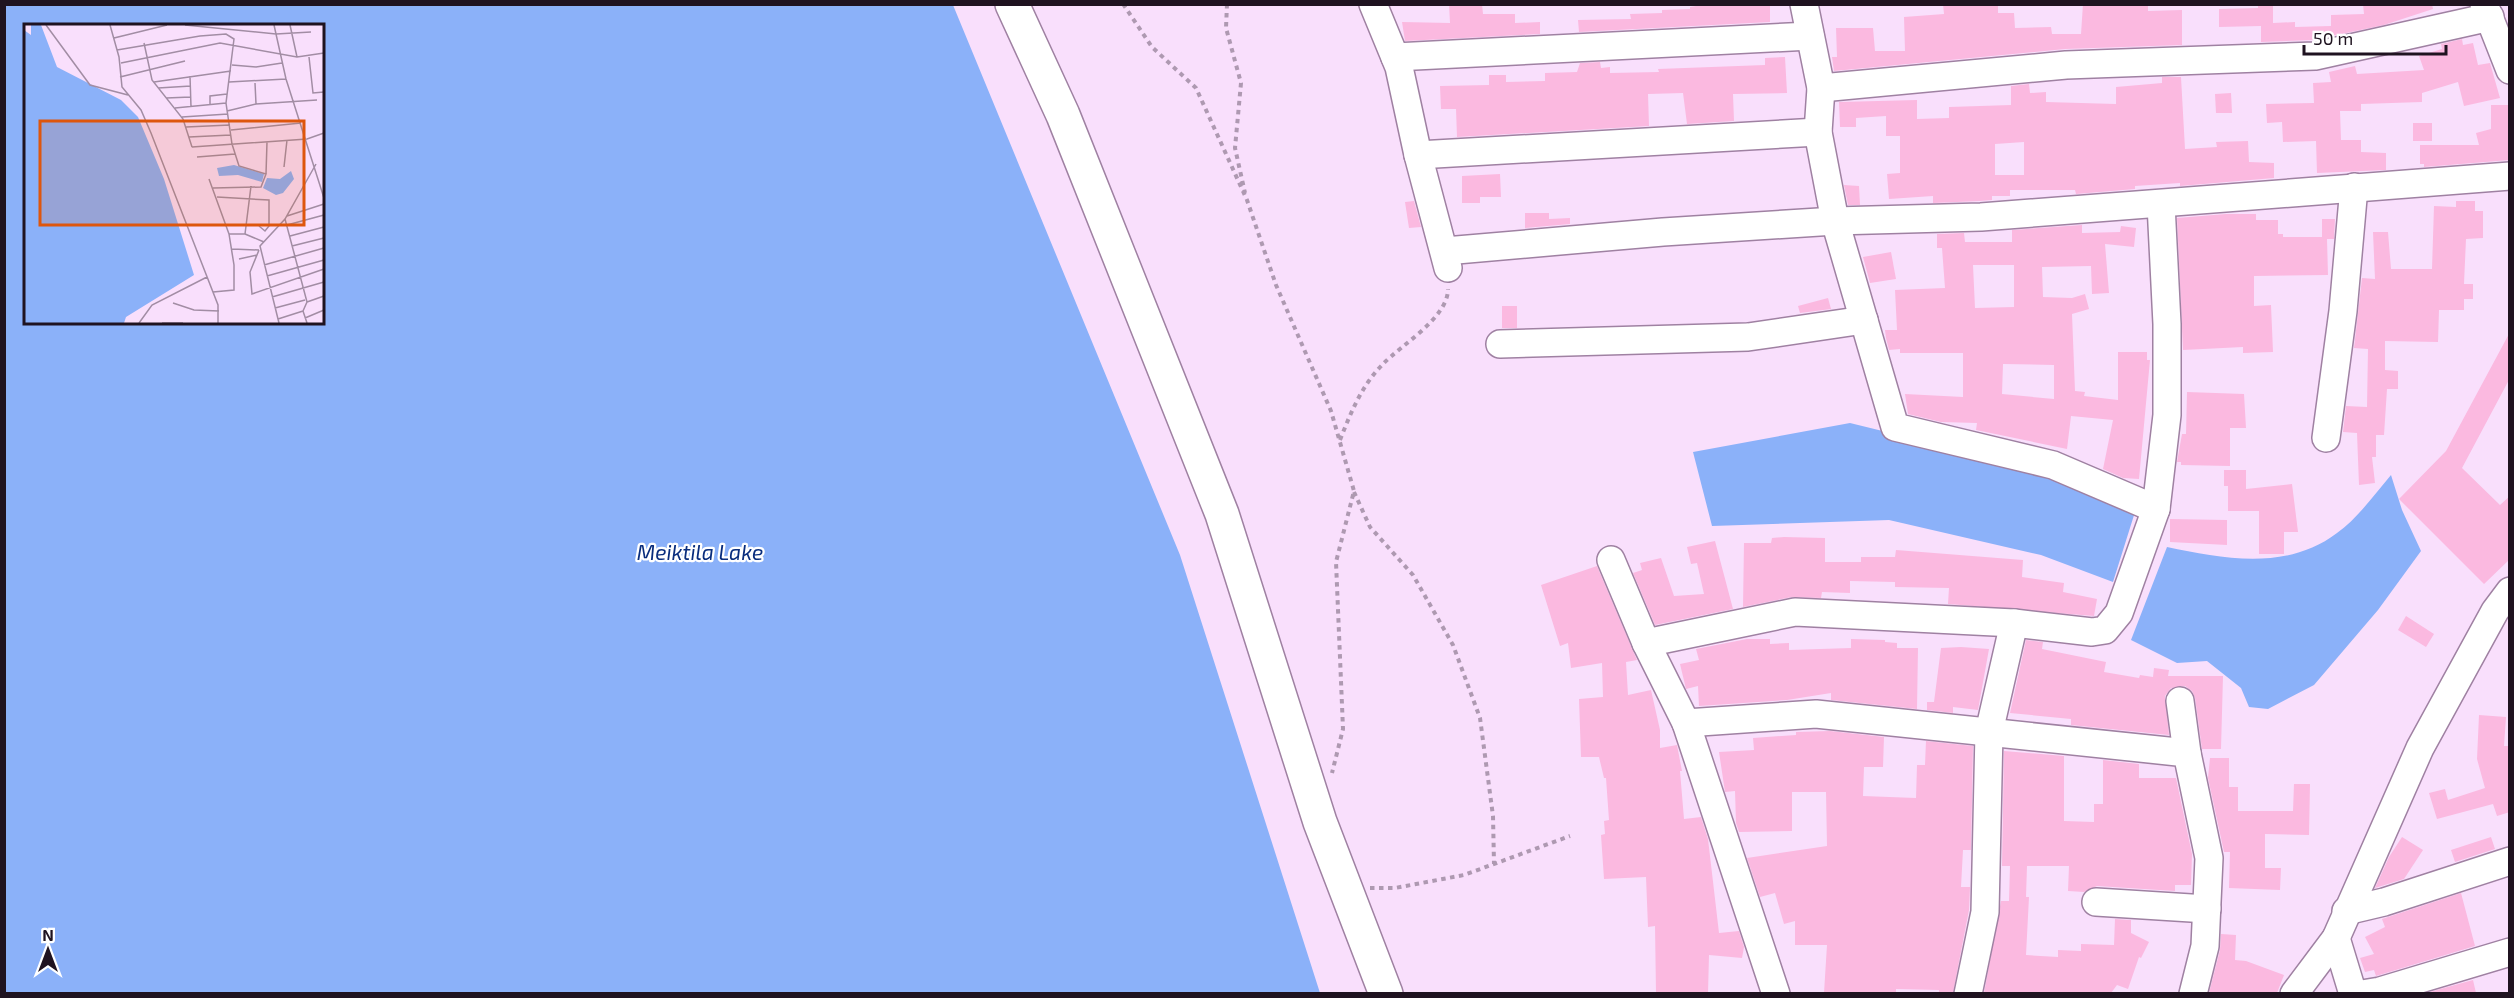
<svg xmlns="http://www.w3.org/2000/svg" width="2514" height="998" viewBox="0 0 2514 998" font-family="'Exo 2',sans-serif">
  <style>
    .water { fill: #8bb1f9; fill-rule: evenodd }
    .building { fill: #fbb9e0; fill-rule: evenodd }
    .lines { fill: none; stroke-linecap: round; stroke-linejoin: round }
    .minor-casing { stroke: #9f81a2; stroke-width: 30 }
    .major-casing { stroke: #9f81a2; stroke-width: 36 }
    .path { stroke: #ae99b1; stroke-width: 4; stroke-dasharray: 4.5 4.5; stroke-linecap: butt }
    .minor { stroke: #fff; stroke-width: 27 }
    .major { stroke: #fff; stroke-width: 33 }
    .labels { text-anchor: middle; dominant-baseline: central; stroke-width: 4.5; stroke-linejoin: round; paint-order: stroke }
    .water-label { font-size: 21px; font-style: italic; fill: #092d7d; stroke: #fff }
    .inset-road { fill: none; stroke: #a28da4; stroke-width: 1.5 }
    .view { fill: #de560d; fill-opacity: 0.15; stroke: #de560d; stroke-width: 3 }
    .inset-edge { fill: none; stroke: #1f1320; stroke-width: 3 }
  </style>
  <rect width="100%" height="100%" fill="#f9dffc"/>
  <!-- water -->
  <g class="water">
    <path d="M 5,4 L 953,5 L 1180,555 L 1320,993 L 5,993 ZM 26,26 L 322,26 L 322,322 L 26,322 Z"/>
    <polygon points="1850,423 2057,474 2135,512 2113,582 2041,555 1889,520 1712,526 1693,452"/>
    <path d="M 2391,475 L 2402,510 L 2421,551 L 2378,610 L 2314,685 L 2268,709 L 2249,707 L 2241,688 L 2207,661 L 2177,663 L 2131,640 L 2167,547 C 2224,559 2287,571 2337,533 C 2358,518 2374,495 2391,475 Z"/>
  </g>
  <!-- building -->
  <g class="building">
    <polygon points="1449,4 1482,4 1483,14 1515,14 1515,23 1540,22 1540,34 1405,41 1402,22 1450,23"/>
    <polygon points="1708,4 1770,4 1770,22 1579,32 1578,20 1631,19 1630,14 1662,13 1662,10 1690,9 1690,7"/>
    <polygon points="1943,4 1998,4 1998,13 2014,13 2015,28 2051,27 2052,34 2081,34 2083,4 2148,4 2148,11 2182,10 2182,45 2065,49 1834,71 1832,57 1837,57 1836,28 1873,28 1875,51 1905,51 1904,17 1944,14"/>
    <polygon points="2258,4 2273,4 2273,23 2295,22 2295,27 2331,26 2331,15 2364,14 2363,4 2432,4 2433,9 2384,25 2313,40 2261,42 2261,26 2219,27 2219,9 2258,8"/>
    <polygon points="2462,39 2463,45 2473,43 2478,65 2490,63 2500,98 2464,106 2458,82 2422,93 2422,102 2361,104 2361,111 2340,111 2341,140 2361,140 2361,152 2386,153 2386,170 2317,173 2316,141 2283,142 2282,122 2267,123 2266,104 2314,103 2313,83 2331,82 2329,72 2355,66 2357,74 2424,70 2419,56 2442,49 2441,44"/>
    <polygon points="1785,57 1787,93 1733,94 1734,121 1687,124 1683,93 1648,94 1649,126 1457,137 1456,109 1441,109 1440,86 1489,85 1489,75 1506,75 1506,82 1545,81 1545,73 1577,72 1580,63 1600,62 1601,68 1610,67 1610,73 1659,72 1658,69 1765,65 1765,58"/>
    <path d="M 2162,77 L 2181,77 L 2185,149 L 2217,147 L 2216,142 L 2248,141 L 2249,162 L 2274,163 L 2274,178 L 2180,186 L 2180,183 L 2135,186 L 2135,189 L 2076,194 L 2075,190 L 2010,190 L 2010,196 L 1992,196 L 1992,200 L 1980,201 L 1933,203 L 1933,196 L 1889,199 L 1887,174 L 1900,173 L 1900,136 L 1886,136 L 1886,116 L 1856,118 L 1856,127 L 1840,127 L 1839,102 L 1917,100 L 1917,119 L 1949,118 L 1949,107 L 2011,105 L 2011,86 L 2029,84 L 2030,93 L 2046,92 L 2046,102 L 2116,104 L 2116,87 L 2162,83 ZM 2024,142 L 2024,175 L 1995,175 L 1995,144 Z"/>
    <polygon points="2231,93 2232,113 2216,113 2215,94"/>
    <polygon points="2491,105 2508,105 2510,160 2424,167 2424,164 2420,164 2420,145 2479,145 2476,133 2491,129"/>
    <rect x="2413" y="123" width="19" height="18"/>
    <polygon points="1500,174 1501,197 1480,197 1480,203 1462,203 1462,176"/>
    <polygon points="1844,185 1859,186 1860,205 1848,205"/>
    <polygon points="1414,201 1421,227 1409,228 1405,202"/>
    <polygon points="2456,201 2475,201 2475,211 2483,211 2483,238 2466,239 2464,284 2473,284 2473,299 2464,299 2464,310 2439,310 2438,342 2385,341 2385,370 2398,371 2398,389 2387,389 2384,435 2376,435 2376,457 2372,457 2375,483 2359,485 2357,433 2343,432 2346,406 2367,407 2368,349 2354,348 2362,278 2375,279 2373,232 2388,232 2391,269 2432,269 2434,206 2456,207"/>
    <polygon points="1525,213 1549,213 1549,219 1570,218 1570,224 1525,228"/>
    <polygon points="2226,214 2256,214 2256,220 2278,220 2278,234 2283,234 2283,237 2322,237 2322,219 2335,219 2334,239 2327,239 2328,275 2254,276 2254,306 2271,305 2273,352 2243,353 2243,347 2183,350 2177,218"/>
    <path d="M 2082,225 L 2082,233 L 2120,232 L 2121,226 L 2136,228 L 2134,247 L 2105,244 L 2109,293 L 2092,294 L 2091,266 L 2042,267 L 2043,297 L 2072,298 L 2085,294 L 2089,309 L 2072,314 L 2075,391 L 2085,392 L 2084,396 L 2118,400 L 2118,352 L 2147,352 L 2147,360 L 2150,360 L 2139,479 L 2123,478 L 2103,469 L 2113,420 L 2071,416 L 2067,449 L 1976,430 L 1977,423 L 1941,422 L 1908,414 L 1905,394 L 1963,397 L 1963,353 L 1900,353 L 1900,349 L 1889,350 L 1886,338 L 1885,330 L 1897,330 L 1895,290 L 1945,288 L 1942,248 L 1937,248 L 1937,234 L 1964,233 L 1965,242 L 2012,242 L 2012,230 ZM 1973,265 L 2014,265 L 2014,307 L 1975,308 ZM 2003,364 L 2054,365 L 2054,399 L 2002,394 Z"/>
    <polygon points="1891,252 1896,279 1870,283 1863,257"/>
    <polygon points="1828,298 1831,309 1800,313 1798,306"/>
    <rect x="1502" y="306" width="15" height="22"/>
    <polygon points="2510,332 2510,378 2462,468 2500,505 2510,496 2510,559 2484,584 2399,499 2446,451"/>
    <polygon points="2187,392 2244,394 2246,428 2230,428 2230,466 2181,465 2181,462 2177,462 2182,434 2186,434"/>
    <polygon points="2224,470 2246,470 2246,489 2292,484 2298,532 2284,532 2284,554 2259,554 2259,511 2228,511 2228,486 2224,486"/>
    <polygon points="2170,519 2227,520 2227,545 2170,542"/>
    <polygon points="1784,537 1825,538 1825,562 1861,562 1861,557 1895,557 1896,550 2023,560 2022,577 2064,583 2063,592 2097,599 2094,616 1948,604 1949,588 1895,587 1895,582 1850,581 1850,593 1822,592 1821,598 1792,597 1743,607 1744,543 1771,543 1772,538"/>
    <polygon points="1715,541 1733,609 1655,625 1633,573 1642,570 1640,563 1661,558 1674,596 1704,594 1697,563 1691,564 1687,547"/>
    <polygon points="1597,566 1637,660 1626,662 1628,695 1651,690 1660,730 1660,748 1677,745 1682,771 1680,771 1684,819 1701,817 1708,839 1719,933 1739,931 1744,947 1742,958 1709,955 1708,993 1656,993 1655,926 1648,927 1646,877 1604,879 1601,835 1605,834 1604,821 1609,820 1606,778 1604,778 1599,757 1581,757 1579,699 1603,697 1602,663 1571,668 1568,643 1560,646 1541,585"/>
    <polygon points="2406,616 2434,634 2426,647 2398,630"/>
    <polygon points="1747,639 1770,639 1770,644 1789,643 1789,650 1851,648 1851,639 1885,640 1885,642 1897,643 1897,648 1918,648 1917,709 1831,700 1831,693 1787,700 1699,706 1698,686 1686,689 1680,664 1699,660 1696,649"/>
    <polygon points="2026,640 2043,642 2042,649 2106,662 2104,672 2139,678 2140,675 2153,677 2154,668 2169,670 2168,676 2223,676 2221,749 2202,749 2195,698 2192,691 2185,686 2171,688 2165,696 2169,735 2071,725 2071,719 2010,713"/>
    <polygon points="1961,647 1989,649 1978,710 1953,707 1953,713 1927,710 1927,702 1934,702 1941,648"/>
    <polygon points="2479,715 2506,717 2504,746 2510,746 2510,812 2497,816 2493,804 2437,819 2429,793 2445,789 2448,800 2485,788 2477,759"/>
    <polygon points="1796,732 1830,731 1884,737 1883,767 1864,767 1863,796 1916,798 1917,765 1925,765 1926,741 1973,746 1971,850 1963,850 1961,887 1970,887 1969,910 1953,993 1939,993 1939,990 1896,989 1896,993 1824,993 1827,945 1795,945 1795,921 1784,924 1775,893 1760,897 1747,858 1827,846 1826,792 1792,792 1792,831 1739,832 1736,823 1735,791 1725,792 1719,752 1754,750 1753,738 1796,735"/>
    <polygon points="2004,751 2064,756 2064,821 2094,822 2094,804 2103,804 2103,760 2139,764 2139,778 2176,778 2192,854 2191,885 2175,885 2175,891 2097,886 2084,892 2068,891 2069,866 2027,866 2026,897 2029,897 2026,955 2058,957 2058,950 2081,951 2081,944 2114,945 2115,919 2131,920 2131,933 2149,942 2141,958 2139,957 2128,989 2117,985 2111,993 1984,993 2001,901 2009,901 2010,866 2002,866"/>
    <polygon points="2210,758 2229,758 2229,787 2238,787 2238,811 2293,811 2294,784 2310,784 2309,835 2265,834 2265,868 2281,868 2280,890 2229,888 2230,852 2224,852 2208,778"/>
    <polygon points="2402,837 2423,850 2404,879 2375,888 2389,857"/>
    <polygon points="2491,837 2495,849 2455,862 2451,850"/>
    <polygon points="2461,893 2475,946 2376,976 2374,970 2365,972 2360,958 2374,954 2365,937 2385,927 2382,919"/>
    <polygon points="2221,934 2236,935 2235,960 2246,961 2284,975 2277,993 2209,993 2220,950"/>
    <polygon points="2473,980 2476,993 2426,993"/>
  </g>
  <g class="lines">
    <!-- minor casing -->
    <g class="minor-casing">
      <g id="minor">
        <polyline points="1373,4 1399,67 1418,155 1448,268"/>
        <polyline points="2484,4 2510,70"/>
        <polyline points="1395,57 1810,36"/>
        <polyline points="1821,88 2066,65 2315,56 2490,17"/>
        <polyline points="1418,155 1818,132"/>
        <polyline points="1445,251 1663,232 1835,221 1981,217 2510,176"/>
        <polyline points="1500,344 1748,337 1864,320"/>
        <polyline points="2326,438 2343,311 2354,187"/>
        <polyline points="2156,509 2167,415 2167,324 2161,204"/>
        <polyline points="1611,560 1646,643 1686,723 1776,994"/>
        <polyline points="1646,643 1795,612 2014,623 2092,632 2105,630 2119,613 2156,509 2053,465 1895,427 1835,221 1818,132 1821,88 1804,4"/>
        <polyline points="2180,701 2187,753"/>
        <polyline points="1686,723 1816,714 2187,753 2209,858 2205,946 2193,994"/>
        <polyline points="2096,902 2207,909"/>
        <polyline points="2346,911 2384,902 2510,861"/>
        <polyline points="2336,938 2353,994"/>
        <polyline points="1968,994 1985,912 1989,732 2014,623"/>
        <polyline points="2294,994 2336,938 2420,748 2495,611 2510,591"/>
        <polyline points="2362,994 2380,991 2510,952"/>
      </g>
    </g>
    <!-- major casing -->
    <g class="major-casing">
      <polyline id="major" points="1012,4 1063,115 1222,514 1320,822 1386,994"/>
    </g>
    <!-- path -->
    <g class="path">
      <polyline points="1123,4 1152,47 1196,88 1247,200 1276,285 1331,411 1354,491 1336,562 1343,729 1332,773"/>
      <polyline points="1227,4 1226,28 1241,83 1235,148 1245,193"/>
      <path d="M 1340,440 C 1351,412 1362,385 1383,364 C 1401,345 1448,318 1448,289"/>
      <polyline points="1354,492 1370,527 1413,575 1453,645 1480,718 1493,816 1494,864"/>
      <polyline points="1370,888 1395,888 1464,875 1570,836"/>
    </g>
    <!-- minor -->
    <use href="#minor" class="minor"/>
    <!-- major -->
    <use href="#major" class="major"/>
  </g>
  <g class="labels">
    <!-- water labels -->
    <g class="water-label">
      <text x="700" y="551">Meiktila Lake</text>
    </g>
  </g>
  <!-- overview -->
  <g transform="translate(24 24)">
    <rect width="300" height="300" fill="#f9dffc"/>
    <path d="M 7,1 L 17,1 L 33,43 L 97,76 L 114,93 L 140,155 L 170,251 L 102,293 L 100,299 L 0,299 L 0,6 L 7,11 ZM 210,141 L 240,150 L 238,158 L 214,151 L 195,152 L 193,144 ZM 267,147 L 270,155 L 259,169 L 252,171 L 239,164 L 243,154 L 256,155 Z" fill="#8bb1f9"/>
    <path class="inset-road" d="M 22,1 L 66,61 L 104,71M 86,1 L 95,33 L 98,63 L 117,86 L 127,109 L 194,281 L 194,299M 161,1 L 252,10 L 287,8M 250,1 L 262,55 L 300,174M 266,1 L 273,33M 90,14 L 143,1M 120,19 L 128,56 L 159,95 L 168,123M 93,26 L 176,12 L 202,10 L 210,15 L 202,79 L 208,120 L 215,142 L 242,150 L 237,163 L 189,164M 285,33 L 289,69 L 300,68M 97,39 L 196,19 L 273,33 L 300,29M 208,41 L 232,43 L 258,39M 166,52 L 167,83M 96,53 L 161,37M 130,58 L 207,47M 205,58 L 262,55M 231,59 L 232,80M 134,64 L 167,62M 142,74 L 167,73M 186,81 L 186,72 L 203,70M 151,84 L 202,79M 203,87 L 232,80 L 293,76M 158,93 L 204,90M 162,103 L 206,101M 207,106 L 277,99M 165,113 L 207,111M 168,123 L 283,115 L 300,109M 173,133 L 211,130M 260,143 L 263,116M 242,150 L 243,118M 185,155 L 205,210 L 210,241 L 210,266 L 189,268M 193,173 L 245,176 L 245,202 L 241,207 L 235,202M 263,192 L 300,180M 261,195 L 283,278 L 279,287 L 283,299M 263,201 L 300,191M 205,210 L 221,210 L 227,162M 221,210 L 240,218M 266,212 L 300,203M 268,222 L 300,214M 208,225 L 235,226M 235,226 L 226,248 L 228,270 L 300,245M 215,235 L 233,231M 240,241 L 300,224M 243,252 L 300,236M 248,273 L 300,258M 283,278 L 300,272M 149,279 L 170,286 L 195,287M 251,284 L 281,276M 281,294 L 300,286M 254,295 L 279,287M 115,299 L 128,281 L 183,253M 138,299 L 159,299M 255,299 L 236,222 L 261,195 L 292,140"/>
    <path class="view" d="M 16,97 L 280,97 L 280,201 L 16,201 Z"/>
    <rect width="300" height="300" class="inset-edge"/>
  </g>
  <!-- border -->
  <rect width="2514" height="998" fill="none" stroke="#1f1320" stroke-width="12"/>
  <!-- north arrow -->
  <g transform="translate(48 950)" stroke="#ffffff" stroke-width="4.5" paint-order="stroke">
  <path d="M0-4.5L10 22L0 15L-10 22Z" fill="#1f1320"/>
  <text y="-9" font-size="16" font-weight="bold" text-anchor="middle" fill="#1f1320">N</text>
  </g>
  <!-- scale -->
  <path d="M2304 45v9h142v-9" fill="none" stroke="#1f1320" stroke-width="3"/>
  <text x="2313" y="45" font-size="18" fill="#1f1320" stroke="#ffffff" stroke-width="4.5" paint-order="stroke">50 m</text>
</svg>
